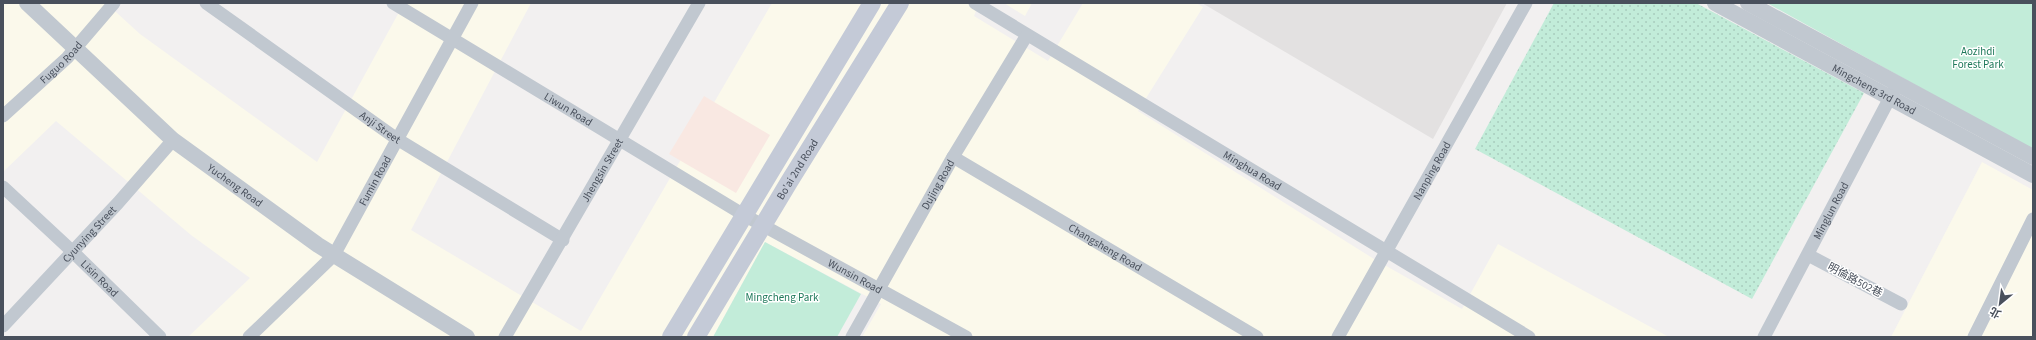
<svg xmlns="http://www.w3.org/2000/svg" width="2036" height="340" viewBox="0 0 2036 340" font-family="'Source Sans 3','Noto Sans TC',sans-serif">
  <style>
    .commercial { fill: #fbf9eb }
    .education { fill: #e3e1e1 }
    .medical { fill: #f9e8e2 }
    .grass { fill: url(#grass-dots) }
    .park { fill: #c2ecd9 }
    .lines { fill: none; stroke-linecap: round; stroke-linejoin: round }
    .minor { stroke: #c1c8d0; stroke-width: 13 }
    .tertiary { stroke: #c1c8d0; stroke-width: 16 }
    .secondary { stroke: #c4cad7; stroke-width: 18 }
    .labels { text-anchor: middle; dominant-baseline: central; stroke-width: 3; stroke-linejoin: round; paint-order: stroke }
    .park-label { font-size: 11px; fill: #1e795a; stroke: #fff }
    .street-label { font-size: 11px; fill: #49505c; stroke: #fff }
  </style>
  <defs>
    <pattern id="grass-dots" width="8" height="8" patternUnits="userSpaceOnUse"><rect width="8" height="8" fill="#c2ecd9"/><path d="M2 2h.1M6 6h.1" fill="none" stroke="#a8ccbd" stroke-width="1.8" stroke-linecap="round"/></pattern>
  </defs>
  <rect width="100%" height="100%" fill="#f2f0f0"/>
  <!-- commercial -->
  <g class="commercial">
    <polygon points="3,3 106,3 140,34 317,162 404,3 531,3 411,230 581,331 772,3 979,3 974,16 1048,61 1083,3 1196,3 1203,7 1138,111 1374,259 1462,309 1498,244 1669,337 862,337 881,304 765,242 713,337 188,337 250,278 191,235 56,121 3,172"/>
    <polygon points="1004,3 1032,3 1025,16"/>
    <polygon points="1982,162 2033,190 2033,337 1891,337"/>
  </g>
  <!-- education -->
  <polygon class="education" points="1202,3 1507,3 1433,139"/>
  <!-- medical -->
  <polygon class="medical" points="704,96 770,135 736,193 669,154"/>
  <!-- grass -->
  <polygon class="grass" points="1554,3 1696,3 1864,93 1752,299 1475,149"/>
  <!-- park -->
  <g class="park">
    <polygon points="1767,3 2033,3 2033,150"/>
    <polygon points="765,242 861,294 837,337 713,337"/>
  </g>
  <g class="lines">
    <!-- minor -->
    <g class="minor">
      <path id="s1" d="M 206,3 L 397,139 L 563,240"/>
      <path id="s2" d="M 393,3 L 744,215 L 966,337"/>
      <path id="s3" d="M 975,3 L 1529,337"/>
      <path id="s4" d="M 3,116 L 67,58 L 114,3"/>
      <path id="s5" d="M 953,157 L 1257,337"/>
      <path id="s6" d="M 3,187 L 73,252 L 160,337"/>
      <polyline points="1808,255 1901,304"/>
      <path id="s7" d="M 3,326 L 118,203 L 173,140"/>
      <path id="s8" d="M 249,337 L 334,255 L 472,3"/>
      <path id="s9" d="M 505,337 L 699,3"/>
      <path id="s10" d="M 852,337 L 953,157 L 1027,35"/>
      <path id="s11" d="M 1338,337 L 1526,3"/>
      <path id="s12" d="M 1764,337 L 1894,90"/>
      <polyline points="1974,337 2033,219"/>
    </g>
    <!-- tertiary -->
    <g class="tertiary">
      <path id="s13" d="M 27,3 L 173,140 L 318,245 L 467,337"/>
      <path id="s14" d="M 1715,3 L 2033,175"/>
      <polyline points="1748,3 2033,157"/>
    </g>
    <!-- secondary -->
    <g class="secondary">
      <polyline points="671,337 872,3"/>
      <path id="s15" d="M 696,337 L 789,182 L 900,3"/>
    </g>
  </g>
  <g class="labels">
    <!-- park labels -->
    <g class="park-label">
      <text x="1978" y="51">Aozihdi<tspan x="1978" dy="13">Forest Park</tspan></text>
      <text x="782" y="297">Mingcheng Park</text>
    </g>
    <!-- street labels -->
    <g class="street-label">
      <text stroke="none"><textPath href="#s4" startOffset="79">Fuguo Road</textPath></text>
      <text stroke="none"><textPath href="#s14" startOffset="181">Mingcheng 3rd Road</textPath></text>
      <text stroke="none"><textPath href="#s2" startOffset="205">Liwun Road</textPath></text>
      <text stroke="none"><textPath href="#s1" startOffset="214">Anji Street</textPath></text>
      <text stroke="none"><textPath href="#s15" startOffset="196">Bo'ai 2nd Road</textPath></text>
      <text stroke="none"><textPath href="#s9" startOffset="193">Jhengsin Street</textPath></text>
      <text stroke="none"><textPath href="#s3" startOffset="324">Minghua Road</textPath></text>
      <text stroke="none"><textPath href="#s11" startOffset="191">Nanping Road</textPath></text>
      <text stroke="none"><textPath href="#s8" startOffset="203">Fumin Road</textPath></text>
      <text stroke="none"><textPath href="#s13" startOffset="277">Yucheng Road</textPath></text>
      <text stroke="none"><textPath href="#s10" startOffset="175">Dujing Road</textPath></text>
      <text stroke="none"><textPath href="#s12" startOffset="143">Minglun Road</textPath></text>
      <text stroke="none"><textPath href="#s7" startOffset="126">Cyunying Street</textPath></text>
      <text stroke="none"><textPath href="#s5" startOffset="177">Changsheng Road</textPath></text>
      <text stroke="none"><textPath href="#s2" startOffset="537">Wunsin Road</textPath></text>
      <text stroke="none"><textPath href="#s6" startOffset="133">Lisin Road</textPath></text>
      <text transform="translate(1855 280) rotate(28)">明倫路502巷</text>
    </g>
  </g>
  <!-- border -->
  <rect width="2036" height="340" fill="none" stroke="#49505c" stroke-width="8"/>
  <!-- north arrow -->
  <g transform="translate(2000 304) rotate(209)" stroke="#ffffff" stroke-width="3" paint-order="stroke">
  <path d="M0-3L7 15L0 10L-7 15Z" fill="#49505c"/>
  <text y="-6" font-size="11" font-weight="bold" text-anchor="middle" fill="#49505c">北</text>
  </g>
</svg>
